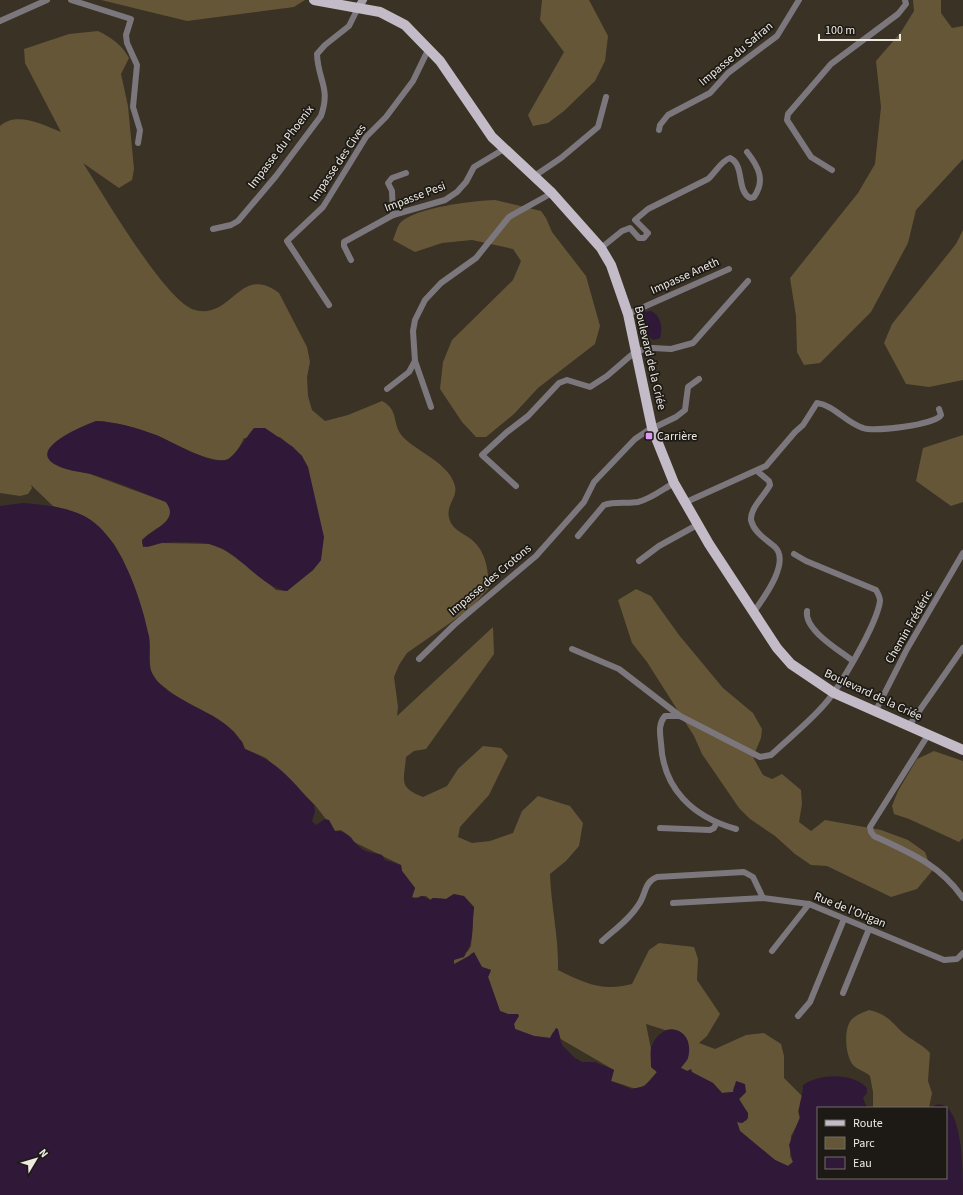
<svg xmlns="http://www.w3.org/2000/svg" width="963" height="1195" viewBox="0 0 963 1195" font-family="'Source Sans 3',sans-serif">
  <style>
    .green { fill: #665638; fill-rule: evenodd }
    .water { fill: #301839 }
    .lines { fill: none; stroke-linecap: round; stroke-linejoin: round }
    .street { stroke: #7c777d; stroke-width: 6 }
    .secondary { stroke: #a59ea7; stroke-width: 8 }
    .primary { stroke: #c4bbc8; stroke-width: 10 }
    .poi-dot { fill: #dc99f5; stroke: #1d1a15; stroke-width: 1.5 }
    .labels { text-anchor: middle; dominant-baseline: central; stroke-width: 3.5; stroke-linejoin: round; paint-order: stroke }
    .street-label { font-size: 12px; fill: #eee9e1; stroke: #1d1a15 }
    .poi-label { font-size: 12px; fill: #eee9e1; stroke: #1d1a15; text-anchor: start }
  </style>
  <rect width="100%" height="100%" fill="#393225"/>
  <!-- green -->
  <g class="green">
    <polygon points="101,0 305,0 294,7 187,21"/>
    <polygon points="542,0 589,0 608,36 605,61 595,81 564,111 548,123 533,126 528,115 564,52 540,20"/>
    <polygon points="913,0 941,0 941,13 952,28 963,26 963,159 916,210 908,243 871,312 820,363 804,365 797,352 796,316 790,278 858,193 875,164 881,107 876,61 901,32 914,11"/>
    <path d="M 98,31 C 112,38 121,44 129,58 L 121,74 L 128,106 L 134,169 L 132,180 L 119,188 L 83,163 C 102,192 166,303 195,310 C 232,320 240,263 279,293 L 307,347 L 310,362 L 307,377 L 308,396 L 312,410 L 325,421 L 348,415 L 382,401 C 400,410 391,425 404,438 C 418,452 450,464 455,486 C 458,498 444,506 450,521 C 453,529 462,533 468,537 C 486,549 488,568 489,588 L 470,609 L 407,653 L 399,665 L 394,677 L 398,707 L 397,716 L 493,627 L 494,654 L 426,749 L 414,751 L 406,757 C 404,781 398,787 423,797 L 447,786 L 458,769 L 483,746 L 501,748 L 508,756 L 489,795 L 460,827 L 458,837 L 472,843 L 490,841 L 513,833 L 522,811 L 538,796 L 570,806 L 583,823 L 579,846 L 566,861 L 550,874 C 551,906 559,938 558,970 C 584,983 603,992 632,984 L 649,950 L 659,943 L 694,947 L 698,959 L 697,980 L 720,1014 L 707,1036 L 699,1043 L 715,1049 L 746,1035 L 764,1033 L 781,1044 L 784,1056 L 784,1078 L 803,1097 L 798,1111 L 800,1119 L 791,1136 L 790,1156 L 793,1162 L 788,1166 L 775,1160 L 740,1131 L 737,1122 L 742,1123 L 747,1120 L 748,1116 L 739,1099 L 746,1092 L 734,1086 L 733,1092 L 722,1093 L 713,1083 L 681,1068 L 673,1029 L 665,1030 L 646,1024 L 651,1049 L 651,1067 L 657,1072 C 637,1097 636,1087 611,1081 L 614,1070 L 559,1038 L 553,1032 L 550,1038 L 534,1036 L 515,1029 L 514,1024 L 518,1014 L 508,1014 L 500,1011 L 488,977 L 491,970 L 482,967 L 472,953 L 469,956 L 454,965 L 454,959 L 468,951 L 471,946 L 474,907 L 454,894 L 446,899 L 433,898 L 431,900 L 426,896 L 421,896 L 417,898 L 412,897 L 415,888 L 402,871 L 401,865 L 354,842 L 351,837 L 341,830 L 335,831 L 315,805 L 266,758 L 245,749 L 242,741 L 198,709 L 173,694 L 158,682 L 150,670 L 144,616 L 123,560 L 114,544 L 100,528 L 84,516 L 53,506 L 31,485 L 32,488 L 28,494 L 20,496 L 0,493 L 0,126 C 17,111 43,125 61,132 L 25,63 L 24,49 L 69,34 ZM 96,421 C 117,422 137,428 156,435 C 171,441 213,466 228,459 C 236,455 240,446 244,438 L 280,437 L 302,456 L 321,560 L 313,570 L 287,591 L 276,590 L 243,562 L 223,549 L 209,544 L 162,543 L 147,547 L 142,544 C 145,527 183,525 166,502 L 90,474 L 70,470 Z"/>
    <path d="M 495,200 L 541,211 L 546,218 L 552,232 L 586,276 L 600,326 L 595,344 L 538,388 L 514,414 L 486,437 L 476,437 L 462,422 L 440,389 L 443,362 L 452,340 L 513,280 L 521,261 L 513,249 L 472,240 L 442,243 L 415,252 L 393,240 C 395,235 397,227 400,223 C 416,207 473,201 495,200 Z"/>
    <polygon points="963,230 963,380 929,387 906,384 884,343 892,324 956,244"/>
    <polygon points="963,435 963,502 951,506 916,481 923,448"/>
    <polygon points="636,589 651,596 679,635 723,688 753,713 762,729 761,738 753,757 763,775 772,779 782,774 801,790 802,804 799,822 811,831 825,820 881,830 908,840 925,852 932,871 917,889 891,897 827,866 811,865 795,854 775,836 750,819 739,808 702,754 694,736 647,662 632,643 618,600"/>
    <polygon points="934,751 963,761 963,838 959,842 909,819 894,814 892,806 898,791 917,759"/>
    <path d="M 869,1010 C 886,1014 890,1020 902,1032 C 911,1040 922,1044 930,1053 L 928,1081 L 932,1093 L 929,1108 L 873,1108 L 873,1092 L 870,1076 C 865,1071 858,1070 854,1066 C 845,1057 843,1028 852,1019 C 856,1015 864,1012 869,1010 Z"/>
  </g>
  <!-- water -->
  <g class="water">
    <path d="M 651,311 C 661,315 663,328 660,338 L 653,340 C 644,332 637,324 643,312 Z"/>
    <path d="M 96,421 C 117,422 137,428 156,435 C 173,442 208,464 226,460 C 234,458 247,436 254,428 L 265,428 L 293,447 L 302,456 L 308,467 L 324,537 L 321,560 L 313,570 L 287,591 C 260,587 240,552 210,544 C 199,542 173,542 161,543 C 155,544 150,547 143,547 L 142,540 C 153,529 180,521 166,502 C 141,492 117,482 91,474 C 79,471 67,471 56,465 C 25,449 85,425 96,421 Z"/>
    <path d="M 23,503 C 43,505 63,506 82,515 C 120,532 141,598 149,636 C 152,653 145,669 158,682 C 183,708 232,714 245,749 C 281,764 289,778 314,805 L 315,812 L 312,821 L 316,825 L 325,819 L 329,820 L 335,831 C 349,830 353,844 364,850 C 368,853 377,853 382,855 L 385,860 L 401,865 L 402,871 L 415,888 L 412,897 L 414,898 C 426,897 418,894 430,900 L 433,898 L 446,899 L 454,894 L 464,896 L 474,907 C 471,928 476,937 464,957 L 454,960 L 454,964 L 469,956 L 474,952 L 482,967 L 491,970 L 488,977 L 500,1011 L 508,1014 L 518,1014 L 519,1016 L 514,1024 L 515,1029 L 534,1036 L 550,1038 L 556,1028 L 558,1029 L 562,1045 L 575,1058 L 582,1062 L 595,1062 L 614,1070 L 611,1081 L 632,1089 L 645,1086 L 657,1072 L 651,1067 C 651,1061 650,1053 651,1048 C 661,1018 696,1027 688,1058 C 687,1061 683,1065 681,1068 L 687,1071 L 691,1069 L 692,1072 L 713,1083 L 722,1093 L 733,1092 L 736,1081 L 745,1084 L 746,1092 L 739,1099 L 748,1113 L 748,1118 L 742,1123 L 737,1122 L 740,1131 L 775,1160 L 788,1166 L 793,1162 L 789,1145 L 800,1117 C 797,1108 803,1096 803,1085 C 820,1074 851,1072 867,1088 L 867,1093 L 863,1098 L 867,1108 L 818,1108 L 818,1178 L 946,1178 L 946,1108 L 932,1108 C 935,1104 939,1104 943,1105 C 963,1113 963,1173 963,1195 L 0,1195 L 0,506 Z"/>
  </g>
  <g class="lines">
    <!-- street -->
    <g class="street">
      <polyline points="71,0 131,19 126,35 127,43 137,65 133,107 140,130 138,143"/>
      <polyline points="0,21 47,0"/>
      <polyline points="659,130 660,125 668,115 710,93 728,73 777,36 799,0"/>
      <polyline points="832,170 811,157 787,120 788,114 831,64 898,14 906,4 905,0"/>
      <polyline points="533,177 561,158 598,127 606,97"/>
      <polyline points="393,215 392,191 388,183 392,178 406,173"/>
      <path d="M 213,229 L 231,225 L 238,221 L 276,176 L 321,116 C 331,87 318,81 317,54 L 325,45 L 349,26 L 358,8"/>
      <path d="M 601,248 L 622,231 L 630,228 L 639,238 L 644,238 L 648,233 L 635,220 L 648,209 L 708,179 C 715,173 721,161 730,158 C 745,165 736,190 750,198 L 754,197 C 766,180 758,166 747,152"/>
      <polyline points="351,260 344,246 344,242 393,215 445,200 457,192 466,182 474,167 504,149"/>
      <polyline points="329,305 287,241 323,207 366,137 386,117 413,81 429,48"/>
      <polyline points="628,314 729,269"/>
      <polyline points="415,361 431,407"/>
      <polyline points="387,389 409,372 415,361 413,331 415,320 425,300 441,283 476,258 509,217 552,193"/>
      <polyline points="516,486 482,455 507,432 528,416 559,383 567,380 590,387 607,376 636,351 653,348 671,349 693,343 748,281"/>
      <path d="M 684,503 L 766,466 L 795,432 L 803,425 L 817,403 C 834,405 846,423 863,428 C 874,432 935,425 941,415 L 939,409"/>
      <path d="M 578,536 L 604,505 C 615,501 627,504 638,502 C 651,499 663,489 674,483"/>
      <polyline points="639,561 659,546 697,525"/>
      <path d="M 807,611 C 804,630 839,650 853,661"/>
      <path d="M 753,613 C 762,600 791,563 775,547 C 766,539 754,533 751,520 C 750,508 765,495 770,485 L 769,481 L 757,471"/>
      <polyline points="572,649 619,669 680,716"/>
      <polyline points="419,659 454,625 536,556 584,502 594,482 635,439 647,431 676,417 685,410 688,387 699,379"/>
      <polyline points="875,712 907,649 963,553"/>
      <polyline points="908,727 963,648"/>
      <path d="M 928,735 L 870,827 L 871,832 L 874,836 C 910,853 939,864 963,898"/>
      <polyline points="660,828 710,830 714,828 716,824"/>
      <path d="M 736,829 C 693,817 663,789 661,743 C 660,733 658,724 665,716 L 680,716 L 760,757 L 771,755 C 788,739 807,724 823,706 C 839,689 877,624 880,601 C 880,597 878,594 876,590 L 806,561 L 794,554"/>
      <polyline points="673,903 763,898 809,904 944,960 957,959 963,953"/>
      <path d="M 602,941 C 614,930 630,919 639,904 C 646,894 644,882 657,877 L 744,872 L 753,877 L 763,898"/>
      <polyline points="772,951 809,904"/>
      <polyline points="843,993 869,929"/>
      <polyline points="798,1016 810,1002 844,919"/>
    </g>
    <!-- secondary -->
    <polyline class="secondary" points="358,8 363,0"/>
    <!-- primary -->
    <polyline class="primary" points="314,0 380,12 405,25 440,61 492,137 552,193 601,248 611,265 628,314 652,428 674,483 709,544 777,648 791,664 834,693 963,750"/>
  </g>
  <!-- markers -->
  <rect class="poi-dot" x="645" y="432" width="8" height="8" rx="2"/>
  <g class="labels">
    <!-- street labels -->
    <g class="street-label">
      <text transform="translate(736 54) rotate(-40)">Impasse du Safran</text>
      <text transform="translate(281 147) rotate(-53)">Impasse du Phoenix</text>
      <text transform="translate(338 163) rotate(-56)">Impasse des Cives</text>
      <text transform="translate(415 197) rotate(-21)">Impasse Pesi</text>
      <text transform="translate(685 276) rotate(-24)">Impasse Aneth</text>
      <text transform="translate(650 358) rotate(77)">Boulevard de la Criée</text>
      <text transform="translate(490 580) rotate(-40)">Impasse des Crotons</text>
      <text transform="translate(909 627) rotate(-60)">Chemin Frédéric</text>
      <text transform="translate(873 695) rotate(25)">Boulevard de la Criée</text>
      <text transform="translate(850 910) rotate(22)">Rue de l'Origan</text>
    </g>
    <!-- poi labels -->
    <g class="poi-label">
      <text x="657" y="436">Carrière</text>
    </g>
  </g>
  <!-- legend -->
  <rect x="817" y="1107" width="130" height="72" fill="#1d1a15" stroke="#716d67"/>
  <rect x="825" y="1120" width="20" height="6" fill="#c4bbc8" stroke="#716d67"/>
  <text x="853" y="1127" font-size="12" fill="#eee9e1">Route</text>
  <rect x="825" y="1137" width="20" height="12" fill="#665638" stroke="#716d67"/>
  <text x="853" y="1147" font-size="12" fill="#eee9e1">Parc</text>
  <rect x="825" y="1157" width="20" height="12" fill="#301839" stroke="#716d67"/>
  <text x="853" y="1167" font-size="12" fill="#eee9e1">Eau</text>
  <!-- north arrow -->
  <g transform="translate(36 1159) rotate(52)" stroke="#1d1a15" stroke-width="3" paint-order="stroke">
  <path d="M0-3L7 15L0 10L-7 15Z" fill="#eee9e1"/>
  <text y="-6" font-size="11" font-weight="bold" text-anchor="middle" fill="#eee9e1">N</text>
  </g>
  <!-- scale -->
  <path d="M819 34v6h81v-6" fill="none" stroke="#eee9e1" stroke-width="2"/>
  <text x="825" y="34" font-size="12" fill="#eee9e1" stroke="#1d1a15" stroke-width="3" paint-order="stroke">100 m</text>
</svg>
